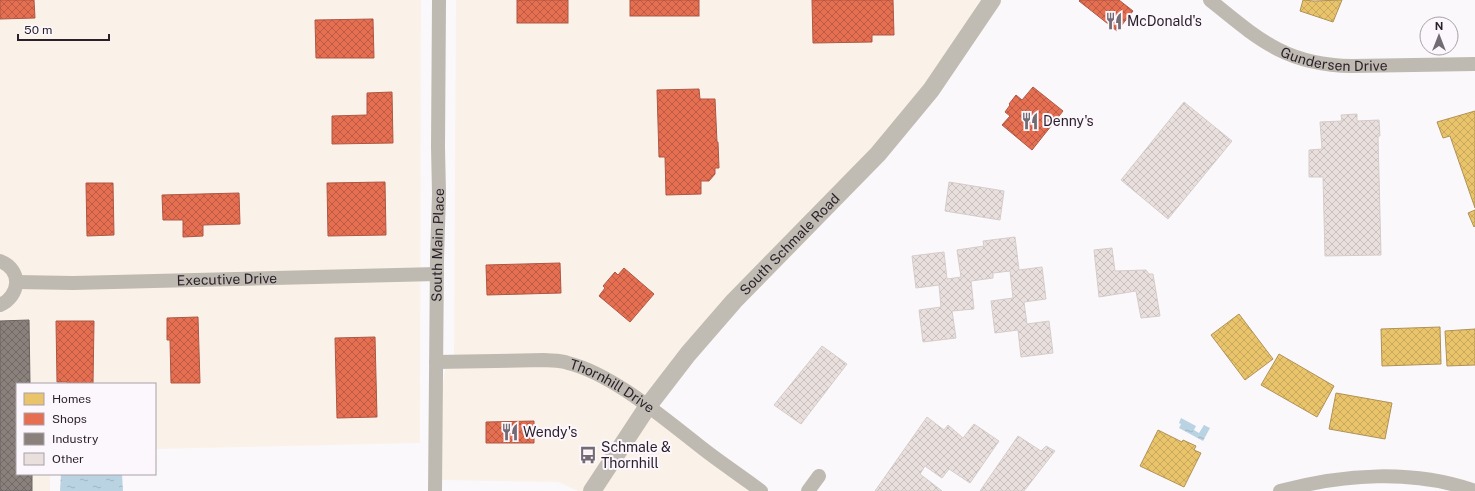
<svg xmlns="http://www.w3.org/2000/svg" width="1475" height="491" viewBox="0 0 1475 491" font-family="'Public Sans',sans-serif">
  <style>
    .commercial { fill: #faf2e8 }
    .water { fill: url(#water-ripples) }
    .homes { fill: url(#homes-cross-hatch); stroke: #b09257 }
    .shops { fill: url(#shops-cross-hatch); stroke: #ae5745 }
    .industry { fill: url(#industry-cross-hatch); stroke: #6d6463 }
    .building { fill: url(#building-cross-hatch); stroke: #d5cdcb }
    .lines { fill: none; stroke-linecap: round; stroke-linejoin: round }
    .minor { stroke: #bfbab1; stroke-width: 14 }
    .major { stroke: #c0bcb3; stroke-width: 18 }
    .labels { text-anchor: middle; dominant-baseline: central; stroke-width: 4; stroke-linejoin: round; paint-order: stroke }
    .poi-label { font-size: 14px; fill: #2a1f2a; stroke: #fcf7fc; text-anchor: start }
    .street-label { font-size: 14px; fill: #2a1f2a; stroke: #fcf7fc }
  </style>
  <defs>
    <pattern id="water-ripples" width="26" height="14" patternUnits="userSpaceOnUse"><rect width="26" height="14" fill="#bad3e2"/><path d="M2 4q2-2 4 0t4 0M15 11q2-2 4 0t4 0" fill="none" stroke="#a0b5c2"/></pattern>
    <pattern id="homes-cross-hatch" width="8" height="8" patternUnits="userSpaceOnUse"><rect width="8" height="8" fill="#e9c46a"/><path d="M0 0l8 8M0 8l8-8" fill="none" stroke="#c8a85c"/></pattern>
    <pattern id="shops-cross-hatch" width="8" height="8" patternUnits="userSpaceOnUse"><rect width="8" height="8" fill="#e76f51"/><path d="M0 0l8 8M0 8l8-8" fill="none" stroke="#bb5b43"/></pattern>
    <pattern id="industry-cross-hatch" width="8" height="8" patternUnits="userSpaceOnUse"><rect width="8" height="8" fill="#8a817c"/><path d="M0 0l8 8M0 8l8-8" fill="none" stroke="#716966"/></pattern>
    <pattern id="building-cross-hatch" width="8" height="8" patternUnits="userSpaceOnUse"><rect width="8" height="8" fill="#e9e0de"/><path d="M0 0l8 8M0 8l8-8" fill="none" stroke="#c8c0bf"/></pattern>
  </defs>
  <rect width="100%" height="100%" fill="#fbf8fb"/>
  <!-- commercial -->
  <g class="commercial">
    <polygon points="0,0 421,0 420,443 155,449 155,384 17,384 17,474 50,474 50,491 0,491"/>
    <polygon points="456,0 987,0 926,95 644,402 587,365 454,356"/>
    <polygon points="549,364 587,373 639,408 589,491 578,491 558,482 440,480 442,389 446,365"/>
    <polygon points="645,412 754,491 599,491"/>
  </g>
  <!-- water -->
  <g class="water">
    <polygon points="1181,418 1196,426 1194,430 1199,433 1204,425 1210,428 1203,441 1179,428 1181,424 1179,423"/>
    <polygon points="61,474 122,474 123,491 60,491"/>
  </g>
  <!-- homes -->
  <g class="homes">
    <polygon points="1303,0 1314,1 1342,0 1333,22 1300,11"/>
    <polygon points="1475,111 1475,208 1450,136 1443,138 1437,122"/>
    <polygon points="1475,210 1475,226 1474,227 1468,213"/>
    <polygon points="1239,314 1273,359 1245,380 1211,335"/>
    <polygon points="1440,327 1441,364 1382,366 1381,329"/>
    <polygon points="1475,329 1475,365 1447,366 1445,331"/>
    <polygon points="1279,354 1334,386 1317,417 1261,385"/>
    <polygon points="1336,393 1392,403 1385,439 1329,429"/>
    <polygon points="1158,430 1182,442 1183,440 1196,446 1194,450 1201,453 1184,487 1140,466"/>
  </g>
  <!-- shops -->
  <g class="shops">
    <polygon points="0,0 34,0 35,18 0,19"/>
    <rect x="517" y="0" width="51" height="23"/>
    <rect x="630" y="0" width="69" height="16"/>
    <polygon points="812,0 893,0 894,35 872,35 872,42 813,43"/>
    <polygon points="1080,0 1119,0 1133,11 1117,31 1079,1"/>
    <polygon points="373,19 374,58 316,58 315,20"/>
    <polygon points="1033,87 1063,111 1032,150 1002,125 1010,116 1005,112 1010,105 1009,104 1016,95 1022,100"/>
    <polygon points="699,89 700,99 715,99 717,142 718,142 719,168 715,168 715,174 709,181 701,181 701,194 666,195 665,157 659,157 657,90"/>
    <polygon points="392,92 393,143 332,144 332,116 367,115 367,93"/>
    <polygon points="385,182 386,235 328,236 327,183"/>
    <polygon points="86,183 113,183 114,235 87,236"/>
    <polygon points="239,193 240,224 203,225 203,236 183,237 183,220 163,220 162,195"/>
    <polygon points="560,263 561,293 487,295 486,265"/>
    <polygon points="624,268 654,294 630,322 599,296 605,288 603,286 615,272 618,275"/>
    <polygon points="198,317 200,383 171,383 170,340 167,340 167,318"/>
    <polygon points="56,321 94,321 93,384 68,384 67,382 57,382"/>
    <polygon points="375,337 377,417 337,418 335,338"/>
    <polygon points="534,421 534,443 486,443 486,422"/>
  </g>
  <!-- industry -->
  <polygon class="industry" points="29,320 30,384 17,384 17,474 32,474 32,491 0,491 0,321"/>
  <!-- building -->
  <g class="building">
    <polygon points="1184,102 1232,141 1168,219 1121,180"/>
    <polygon points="1357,114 1357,121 1379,120 1380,136 1378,136 1381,255 1325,256 1323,177 1309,177 1309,150 1322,149 1320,122 1342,121 1341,115"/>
    <polygon points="949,182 1004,191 1000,220 945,211"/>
    <polygon points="1015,237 1019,270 1042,267 1046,299 1024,302 1027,324 1049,321 1053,353 1021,357 1018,330 995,333 991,301 1013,298 1010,271 993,273 993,278 971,281 974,309 952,311 956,338 923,342 919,310 941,307 939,285 916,288 912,256 944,252 947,279 961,277 957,250 984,246 983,241"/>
    <polygon points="1112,248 1115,271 1146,270 1149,274 1153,274 1160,316 1141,318 1136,291 1099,297 1094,250"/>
    <polygon points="822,346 847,364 801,424 774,405"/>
    <polygon points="927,417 944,430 948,425 963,438 974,424 999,441 970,483 949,469 942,478 925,466 920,474 942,491 875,491"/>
    <polygon points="1018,436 1041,451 1046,446 1055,451 1024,491 980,491"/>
  </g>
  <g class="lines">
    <!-- minor -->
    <g class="minor">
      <path id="s1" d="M 1210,0 C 1258,39 1286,65 1352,66 L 1475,64"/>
      <path d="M 0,261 C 23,270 20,296 0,305"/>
      <path id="s2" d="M 17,282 L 73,283 L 437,274"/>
      <path id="s3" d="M 436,362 L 544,360 C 552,361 560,360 568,363 C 612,374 661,416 697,444 C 718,461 740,475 761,491"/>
      <path id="s4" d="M 435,491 L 437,259 L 439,194 L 438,147 L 439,0"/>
      <polyline points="808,491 819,476"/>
      <path d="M 1280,491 C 1343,474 1413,469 1475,491"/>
    </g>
    <!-- major -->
    <path class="major" id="s5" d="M 592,491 L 648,406 L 688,354 L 734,301 L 878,154 L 931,90 L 992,0"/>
  </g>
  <!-- icons -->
  <defs>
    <g id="restaurant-bare" transform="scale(1.38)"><path d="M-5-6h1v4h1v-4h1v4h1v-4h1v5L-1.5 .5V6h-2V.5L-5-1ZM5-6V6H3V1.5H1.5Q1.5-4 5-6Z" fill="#736b73" stroke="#fcf7fc" stroke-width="2.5" paint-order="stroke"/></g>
    <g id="bus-bare" transform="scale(1.38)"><path d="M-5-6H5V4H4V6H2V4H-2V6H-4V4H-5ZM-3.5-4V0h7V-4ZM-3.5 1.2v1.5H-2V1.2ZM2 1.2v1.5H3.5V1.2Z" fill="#736b73" stroke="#fcf7fc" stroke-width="2.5" paint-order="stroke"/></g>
  </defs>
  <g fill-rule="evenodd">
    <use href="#restaurant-bare" x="1114" y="21"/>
    <use href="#restaurant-bare" x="1030" y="121"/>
    <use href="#restaurant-bare" x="510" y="432"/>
    <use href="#bus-bare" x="588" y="455"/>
  </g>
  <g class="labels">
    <!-- poi labels -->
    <g class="poi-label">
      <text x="1127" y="21">McDonald's</text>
      <text x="1043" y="121">Denny's</text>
      <text x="523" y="432">Wendy's</text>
      <text x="601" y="447">Schmale &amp;<tspan x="601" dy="16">Thornhill</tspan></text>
    </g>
    <!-- street labels -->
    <g class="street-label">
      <text stroke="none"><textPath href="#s1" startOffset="142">Gundersen Drive</textPath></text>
      <text stroke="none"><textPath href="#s5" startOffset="317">South Schmale Road</textPath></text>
      <text stroke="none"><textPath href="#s4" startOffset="246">South Main Place</textPath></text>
      <text stroke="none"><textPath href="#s2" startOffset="210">Executive Drive</textPath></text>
      <text stroke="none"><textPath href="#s3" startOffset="182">Thornhill Drive</textPath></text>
    </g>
  </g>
  <!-- legend -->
  <rect x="16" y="383" width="140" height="92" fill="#fcf7fc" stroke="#a8a1a8"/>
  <rect x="24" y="393" width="20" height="12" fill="#e9c46a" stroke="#a8a1a8"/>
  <text x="52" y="403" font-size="12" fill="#2a1f2a">Homes</text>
  <rect x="24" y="413" width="20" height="12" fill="#e76f51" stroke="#a8a1a8"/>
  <text x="52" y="423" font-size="12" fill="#2a1f2a">Shops</text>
  <rect x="24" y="433" width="20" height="12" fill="#8a817c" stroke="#a8a1a8"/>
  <text x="52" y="443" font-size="12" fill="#2a1f2a">Industry</text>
  <rect x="24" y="453" width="20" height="12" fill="#e9e0de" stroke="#a8a1a8"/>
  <text x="52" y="463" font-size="12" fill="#2a1f2a">Other</text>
  <!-- north arrow -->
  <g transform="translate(1439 36)"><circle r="19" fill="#fcf7fc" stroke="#a8a1a8"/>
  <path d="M0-3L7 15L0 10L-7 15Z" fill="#736b73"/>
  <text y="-6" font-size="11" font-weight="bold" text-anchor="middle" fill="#2a1f2a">N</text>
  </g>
  <!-- scale -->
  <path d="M18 34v6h91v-6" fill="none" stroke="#2a1f2a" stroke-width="2"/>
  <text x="24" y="34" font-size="12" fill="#2a1f2a" stroke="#fcf7fc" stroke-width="3" paint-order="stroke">50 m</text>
</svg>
